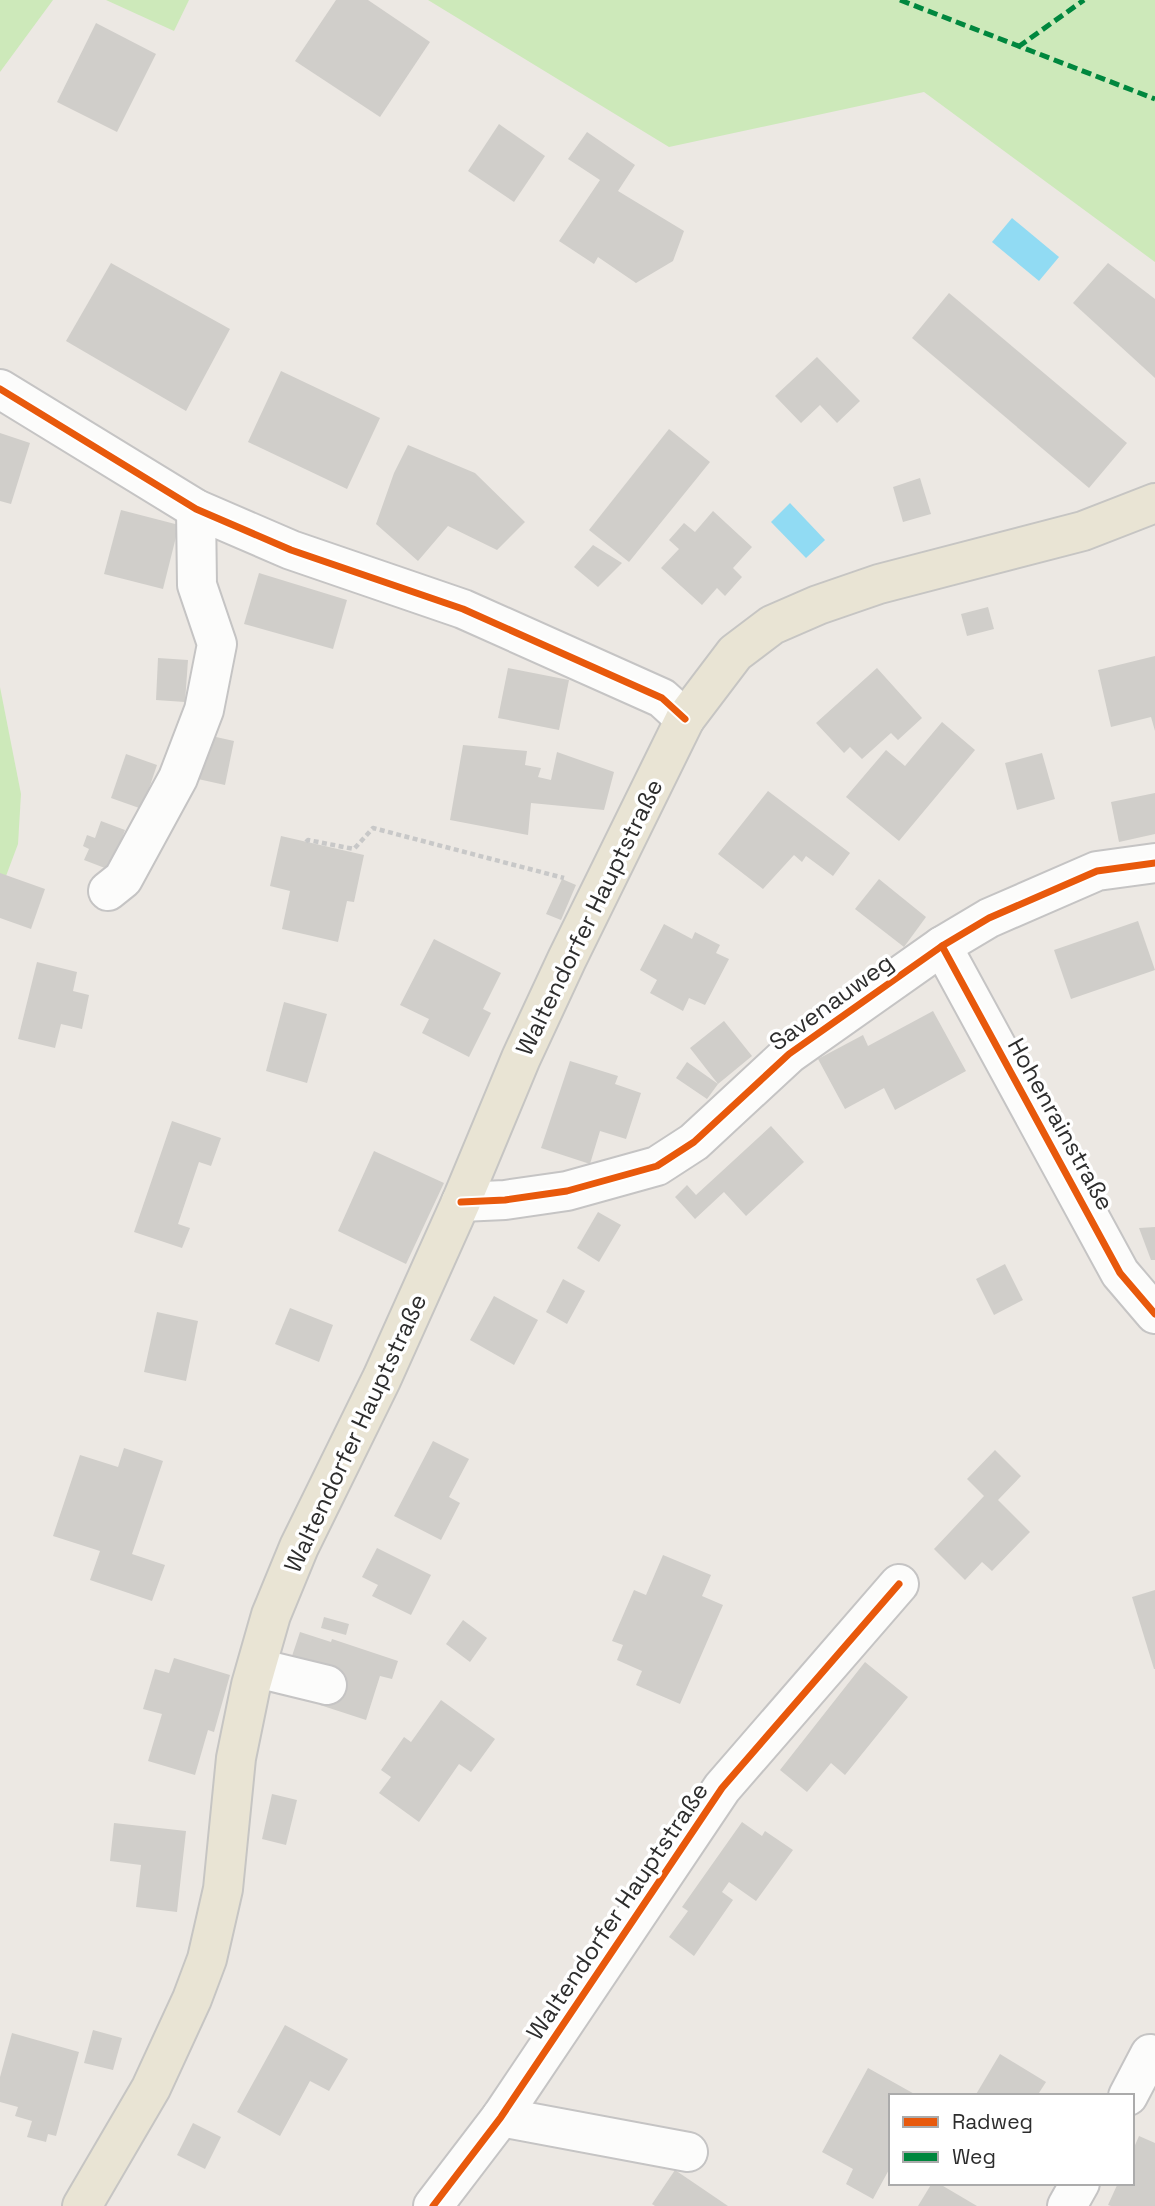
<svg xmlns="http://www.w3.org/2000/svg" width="1155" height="2206" viewBox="0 0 1155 2206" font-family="'Space Grotesk',sans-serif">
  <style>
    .green { fill: #cde9ba }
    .water { fill: #91dbf3 }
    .building { fill: #d0ceca }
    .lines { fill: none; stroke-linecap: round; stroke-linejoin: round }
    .minor-casing { stroke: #c5c4c4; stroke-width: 42 }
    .major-casing { stroke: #c6c5c3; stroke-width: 42 }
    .path { stroke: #c8c8c8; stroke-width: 4.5; stroke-dasharray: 5 3.5; stroke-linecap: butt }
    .minor { stroke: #fcfcfb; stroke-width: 38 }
    .major { stroke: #e9e4d4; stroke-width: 38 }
    .quiet { stroke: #00873e; stroke-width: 5; stroke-dasharray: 10 5; stroke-linecap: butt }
    .cycleway-casing { stroke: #fff; stroke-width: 11 }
    .cycleway { stroke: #e8590c; stroke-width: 7 }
    .labels { text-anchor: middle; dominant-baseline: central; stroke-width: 7; stroke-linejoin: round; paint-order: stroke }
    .street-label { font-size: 24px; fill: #2d2d2d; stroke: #fff }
  </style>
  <rect width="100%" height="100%" fill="#ece8e3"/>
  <!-- green -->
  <g class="green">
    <polygon points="0,0 53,0 0,72"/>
    <polygon points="106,0 189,0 174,31"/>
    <polygon points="428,0 1155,0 1155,262 924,92 669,147"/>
    <polygon points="0,687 21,794 18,844 0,892"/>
  </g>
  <!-- water -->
  <g class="water">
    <polygon points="1012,218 1059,257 1039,281 992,242"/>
    <polygon points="790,503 825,540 806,558 771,522"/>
  </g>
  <!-- building -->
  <g class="building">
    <polygon points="336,0 368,0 430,42 380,117 295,61"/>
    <polygon points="96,23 156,54 117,132 57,102"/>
    <polygon points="499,124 545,156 514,202 468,171"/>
    <polygon points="587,132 635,165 618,191 684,231 673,261 636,283 598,257 594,264 559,241 600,180 568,159"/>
    <polygon points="111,263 230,329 186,411 66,341"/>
    <polygon points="1108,263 1155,299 1155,378 1073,303"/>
    <polygon points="949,293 1127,443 1089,488 912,338"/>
    <polygon points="817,357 860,401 837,423 820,405 801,423 775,396"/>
    <polygon points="281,371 380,418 347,489 248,442"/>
    <polygon points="669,429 710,462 629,562 589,530"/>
    <polygon points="0,433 30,443 11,504 0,501"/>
    <polygon points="408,445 475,473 525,522 497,550 448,526 418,561 376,524 394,473"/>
    <polygon points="920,478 931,514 903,522 893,487"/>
    <polygon points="121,510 179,525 163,589 104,574"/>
    <polygon points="713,511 752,547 733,568 742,577 725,596 717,588 702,605 661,568 679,549 669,540 684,523 695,532"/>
    <polygon points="593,545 622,563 598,587 574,567"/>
    <polygon points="259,573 347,600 333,649 244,624"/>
    <polygon points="988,607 994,629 967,636 961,614"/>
    <polygon points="1155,656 1155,731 1151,717 1111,727 1098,670"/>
    <polygon points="158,658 188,660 185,702 156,700"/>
    <polygon points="508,668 569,680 559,730 498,718"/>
    <polygon points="877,668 922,718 898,740 891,733 862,759 850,747 844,753 816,723"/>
    <polygon points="942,722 975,750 899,841 846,797 886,750 905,766"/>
    <polygon points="207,735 234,741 225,785 198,779"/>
    <polygon points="463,745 527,751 525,765 541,768 538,777 551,780 557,752 614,772 604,810 531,803 528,835 450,820"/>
    <polygon points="1042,753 1055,799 1017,810 1005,763"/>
    <polygon points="126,754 157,765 142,809 111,798"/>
    <polygon points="768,791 850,853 833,876 806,856 802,862 794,855 763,889 718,854"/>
    <polygon points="1155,793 1155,834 1119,842 1111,802"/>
    <polygon points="101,821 125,830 110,870 84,860 89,849 83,846 87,835 95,838"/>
    <polygon points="281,836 364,855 354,902 347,901 338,942 282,929 290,891 270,886"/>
    <polygon points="0,873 45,889 31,929 0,918"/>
    <polygon points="562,879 576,885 561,920 546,914"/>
    <polygon points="879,879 926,917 904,947 855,909"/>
    <polygon points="1138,921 1155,970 1071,999 1054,950"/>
    <polygon points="664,924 692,939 695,932 720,945 716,953 729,959 705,1005 689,998 683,1011 650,993 657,980 640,970"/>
    <polygon points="434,939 501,973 483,1009 491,1013 469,1057 422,1033 429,1019 400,1005"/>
    <polygon points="37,962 77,972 73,991 89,995 82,1029 61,1024 55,1048 18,1039"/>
    <polygon points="284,1002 327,1014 307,1083 266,1071"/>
    <polygon points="933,1011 966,1071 895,1110 884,1088 845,1109 818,1059 863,1035 868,1046"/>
    <polygon points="724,1021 752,1056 718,1084 707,1099 676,1078 687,1062 718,1084 690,1048"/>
    <polygon points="570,1061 618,1076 615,1084 641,1093 626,1139 600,1131 590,1164 541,1148"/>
    <polygon points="172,1121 221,1138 211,1166 199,1162 178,1224 190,1228 182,1248 134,1232"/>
    <polygon points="771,1126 804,1162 746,1216 724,1192 695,1219 675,1197 687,1185 696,1195"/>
    <polygon points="374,1151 444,1183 406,1264 338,1231"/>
    <polygon points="598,1212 621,1225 599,1262 577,1248"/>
    <polygon points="1155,1227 1155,1260 1151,1260 1139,1228"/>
    <polygon points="1005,1264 1023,1300 994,1315 976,1279"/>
    <polygon points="563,1279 585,1291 567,1324 546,1312"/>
    <polygon points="494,1296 538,1320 514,1365 470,1340"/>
    <polygon points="290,1308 333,1325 319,1362 275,1344"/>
    <polygon points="157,1312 198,1321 186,1381 144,1372"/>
    <polygon points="433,1441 469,1459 449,1497 460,1503 441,1540 394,1516"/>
    <polygon points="124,1448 163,1461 132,1554 165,1565 152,1601 90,1580 100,1551 53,1536 80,1455 118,1467"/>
    <polygon points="995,1450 1021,1476 998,1500 1030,1532 992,1571 982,1562 965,1580 934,1549 984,1496 967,1479"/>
    <polygon points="377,1548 431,1575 411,1615 372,1596 378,1585 362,1577"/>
    <polygon points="663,1555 711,1575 702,1596 723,1605 680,1704 636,1685 642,1671 617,1660 623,1645 612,1641 634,1590 646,1595"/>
    <polygon points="1155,1590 1155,1669 1154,1669 1132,1597"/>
    <polygon points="324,1617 349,1624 346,1635 321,1628"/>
    <polygon points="463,1620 487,1638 470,1662 446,1644"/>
    <polygon points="300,1632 331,1642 332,1639 398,1661 392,1679 380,1676 366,1720 320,1705 328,1678 289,1665"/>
    <polygon points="174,1658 230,1675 214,1732 208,1730 195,1775 148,1761 162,1714 143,1709 155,1669 169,1673"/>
    <polygon points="865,1662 908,1697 845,1775 831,1763 807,1792 780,1770"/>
    <polygon points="441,1700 495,1739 471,1772 459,1764 419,1822 379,1793 391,1777 381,1770 404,1737 411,1742"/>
    <polygon points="272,1794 297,1800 286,1845 262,1839"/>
    <polygon points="742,1822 762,1836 765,1831 793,1850 756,1901 729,1882 722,1892 733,1900 694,1956 669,1937 688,1911 682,1907"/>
    <polygon points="114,1823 186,1831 177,1912 136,1907 141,1865 110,1861"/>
    <polygon points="285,2025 348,2059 329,2091 310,2081 280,2136 237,2112"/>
    <polygon points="93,2030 122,2038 113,2070 84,2063"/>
    <polygon points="12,2033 79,2052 56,2136 48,2134 46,2142 27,2137 32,2121 15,2116 18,2107 0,2102 0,2077"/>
    <polygon points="1000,2054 1046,2082 1037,2096 975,2096"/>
    <polygon points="868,2068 918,2096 891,2096 891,2166 873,2199 846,2184 853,2169 822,2152"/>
    <polygon points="193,2123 221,2137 205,2169 177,2155"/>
    <polygon points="1139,2136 1155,2143 1155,2206 1111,2206 1108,2205 1118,2183 1132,2183 1132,2152"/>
    <polygon points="675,2170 728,2206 655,2206 652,2204"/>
    <polygon points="932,2183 938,2183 977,2206 918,2206"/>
  </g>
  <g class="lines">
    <!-- minor casing -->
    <g class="minor-casing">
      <g id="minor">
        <polyline points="0,389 196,509 291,550 463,609 662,698 685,719"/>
        <polyline points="108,891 123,879 178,778 204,710 217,644 197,585 196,509"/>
        <polyline points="942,946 1120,1273 1155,1314"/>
        <polyline points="461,1202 505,1200 567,1191 657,1166 694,1142 789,1054 942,946 989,918 1097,871 1155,863"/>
        <polyline points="257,1668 327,1685"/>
        <polyline points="1128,2096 1150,2054"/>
        <polyline points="501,2117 688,2152"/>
        <polyline points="433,2206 501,2117 722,1788 899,1584"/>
        <polyline points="1067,2206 1080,2183"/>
      </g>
    </g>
    <!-- major casing -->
    <g class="major-casing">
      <polyline id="major" points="82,2206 151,2088 192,1999 207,1959 223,1889 236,1758 251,1685 271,1615 299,1547 382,1378 461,1202 521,1058 567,959 685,719 735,653 772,625 818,605 879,584 1083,531 1155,503"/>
    </g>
    <!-- path -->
    <polyline class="path" points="306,842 308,840 354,849 373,828 564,878"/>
    <!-- minor -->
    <use href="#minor" class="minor"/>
    <!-- major -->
    <use href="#major" class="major"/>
    <!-- quiet -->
    <g class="quiet">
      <polyline points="900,0 1155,99"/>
      <polyline points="1018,47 1084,0"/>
    </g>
    <!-- cycleway casing -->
    <g class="cycleway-casing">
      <g id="cycleway">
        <polyline points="0,389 196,509 291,550 463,609 662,698 685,719"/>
        <polyline points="942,946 1120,1273 1155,1314"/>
        <polyline points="461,1202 505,1200 567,1191 657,1166 694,1142 789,1054 942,946 989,918 1097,871 1155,863"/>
        <polyline points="433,2206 501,2117 722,1788 899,1584"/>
      </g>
    </g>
    <!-- cycleway -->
    <use href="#cycleway" class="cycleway"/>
  </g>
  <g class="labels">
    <!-- street labels -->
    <g class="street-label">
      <text transform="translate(589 917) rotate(-64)">Waltendorfer Hauptstraße</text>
      <text transform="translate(831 1002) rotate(-36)">Savenauweg</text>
      <text transform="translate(1061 1124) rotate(61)">Hohenrainstraße</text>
      <text transform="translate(355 1433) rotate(-65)">Waltendorfer Hauptstraße</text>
      <text transform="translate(617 1911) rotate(-56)">Waltendorfer Hauptstraße</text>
    </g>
  </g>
  <!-- legend -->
  <rect x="889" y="2094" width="245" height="91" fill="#ffffff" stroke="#ababab" stroke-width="2"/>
  <rect x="903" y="2117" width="35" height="10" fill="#e8590c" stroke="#ababab" stroke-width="2"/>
  <text x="952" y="2129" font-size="21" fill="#2d2d2d">Radweg</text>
  <rect x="903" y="2152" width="35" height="10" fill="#00873e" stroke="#ababab" stroke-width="2"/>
  <text x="952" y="2164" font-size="21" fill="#2d2d2d">Weg</text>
</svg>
